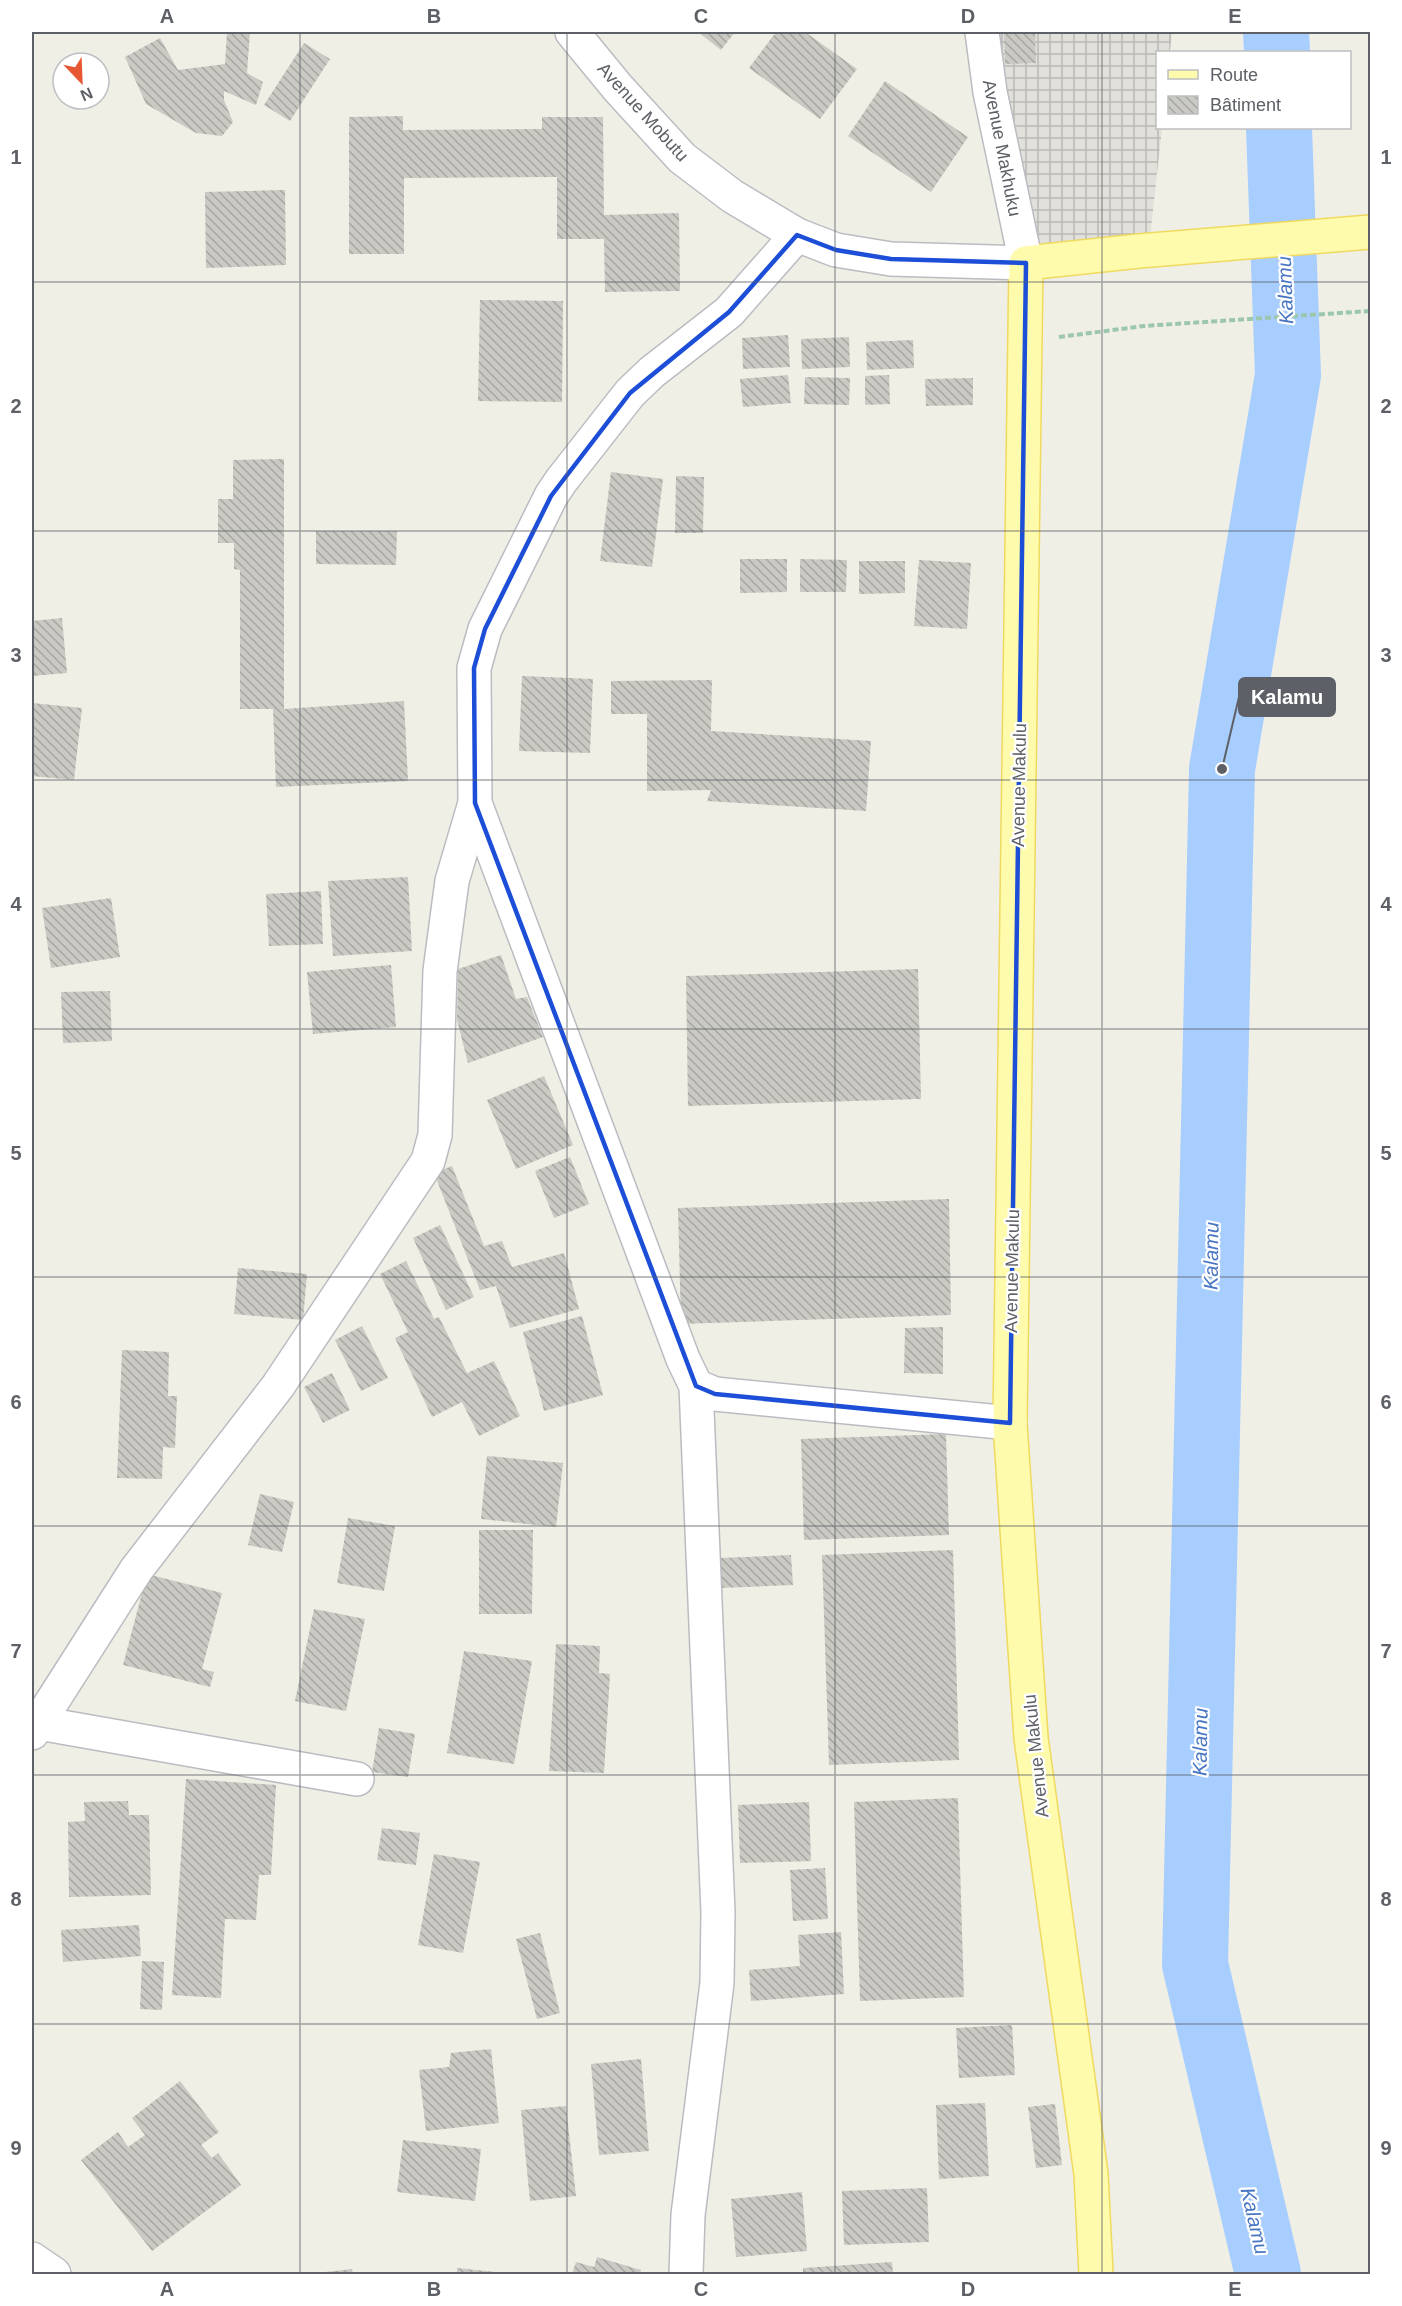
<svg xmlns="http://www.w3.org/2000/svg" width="1402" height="2306" viewBox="0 0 1402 2306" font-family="Arial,sans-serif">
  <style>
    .industrial { fill: url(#industrial-grid) }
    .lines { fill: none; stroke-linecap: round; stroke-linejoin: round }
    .river { stroke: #a7cefe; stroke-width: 66 }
    .building { fill: url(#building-back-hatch) }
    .minor-casing { stroke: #babcc1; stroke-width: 36 }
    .major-casing { stroke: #f0d95f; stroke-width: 36 }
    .path { stroke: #9cc7ad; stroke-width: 4; stroke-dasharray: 6 3; stroke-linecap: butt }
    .minor { stroke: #fff; stroke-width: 33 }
    .major { stroke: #fefbac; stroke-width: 33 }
    .marked { fill: none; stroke: #1d4ed8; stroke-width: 4.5; stroke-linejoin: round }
    .grid { fill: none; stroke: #5d6066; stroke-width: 1.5; stroke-opacity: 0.55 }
    .labels { text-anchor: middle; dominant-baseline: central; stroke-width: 4.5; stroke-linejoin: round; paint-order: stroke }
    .street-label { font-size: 18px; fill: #5d6066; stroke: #fff }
    .water-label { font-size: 20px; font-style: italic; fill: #4976c3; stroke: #fff }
    .leader { fill: none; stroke: #5d6066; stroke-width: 2 }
    .callout-dot { fill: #5d6066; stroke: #fff; stroke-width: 2 }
    .callout { fill: #5d6066; stroke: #5d6066; stroke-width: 2 }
    .callout-label { font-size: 20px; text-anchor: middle; font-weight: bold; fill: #fff }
    .neatline { fill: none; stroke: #5d6066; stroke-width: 2 }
    .grid-label { font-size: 20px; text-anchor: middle; font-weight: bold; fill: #5d6066 }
  </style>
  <defs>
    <pattern id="industrial-grid" width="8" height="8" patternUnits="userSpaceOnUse" patternTransform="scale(1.5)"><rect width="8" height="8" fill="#e1e0da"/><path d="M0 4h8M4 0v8" fill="none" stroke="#bab9b5"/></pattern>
    <pattern id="building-back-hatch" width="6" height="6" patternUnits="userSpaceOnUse" patternTransform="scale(1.5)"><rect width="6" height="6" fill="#cac9c3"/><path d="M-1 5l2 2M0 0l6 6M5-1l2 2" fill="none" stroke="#a7a7a2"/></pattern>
  </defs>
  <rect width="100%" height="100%" fill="#f0efe6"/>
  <!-- industrial -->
  <polygon class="industrial" points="984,32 1172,32 1170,52 1158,52 1158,128 1162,128 1150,238 1015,250"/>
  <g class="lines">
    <!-- river -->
    <g class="river">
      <polyline points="1276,32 1277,52"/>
      <polyline points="1268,2274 1195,1964 1222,769 1288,375 1279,128"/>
    </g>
  </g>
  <!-- building -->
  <g class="building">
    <polygon points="227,32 250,32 247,73 263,82 256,105 224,91 224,100 233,122 222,136 196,133 146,104 125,57 160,38 178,70 225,64"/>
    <polygon points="698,32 735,32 721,50"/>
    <polygon points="776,32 805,32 857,69 820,119 749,68"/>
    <polygon points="1004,32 1035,32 1036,63 1005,64"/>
    <polygon points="304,43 330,59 290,121 264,105"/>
    <polygon points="885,81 968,137 931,192 848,136"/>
    <polygon points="403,116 403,130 542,129 542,117 603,117 604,215 679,213 680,291 605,292 604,239 557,239 557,177 404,178 404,254 349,254 349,117"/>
    <polygon points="285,190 286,265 206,268 205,192"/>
    <polygon points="480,300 563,301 562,402 478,401"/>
    <polygon points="788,335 790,367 743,369 742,338"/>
    <polygon points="849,337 850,367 802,369 801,339"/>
    <polygon points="913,340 914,368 867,370 866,342"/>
    <polygon points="788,375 791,403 743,407 740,379"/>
    <polygon points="889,375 890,404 865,405 865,376"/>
    <polygon points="805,377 850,378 849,405 804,404"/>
    <polygon points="973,378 973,405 926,406 925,379"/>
    <polygon points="284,459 284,709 404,701 408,781 276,787 273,709 240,709 240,570 234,569 234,543 218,543 218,499 233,499 233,460"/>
    <polygon points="611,472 663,479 652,567 600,561"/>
    <polygon points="676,476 704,477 703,533 675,533"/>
    <polygon points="316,531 397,531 396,565 316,564"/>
    <polygon points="740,559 787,559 787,592 740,593"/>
    <polygon points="800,559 847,560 846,592 800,592"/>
    <polygon points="919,560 971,563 967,629 914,626"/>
    <polygon points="859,561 905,561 905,593 859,594"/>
    <polygon points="62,618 67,673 32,676 32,621"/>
    <polygon points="522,676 593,679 590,753 519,751"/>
    <polygon points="712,680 711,731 871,741 866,811 707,801 711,790 647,791 647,714 611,714 611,681"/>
    <polygon points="32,703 82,708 74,780 32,776"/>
    <polygon points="408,877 412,951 333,956 328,881"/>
    <polygon points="321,891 323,944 269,946 266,894"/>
    <polygon points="111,898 120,957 51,968 42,908"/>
    <polygon points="501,955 516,999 527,997 543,1037 468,1063 457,1020 458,969"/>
    <polygon points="391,965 396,1027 313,1034 307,972"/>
    <polygon points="918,969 921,1099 688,1106 686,976"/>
    <polygon points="110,991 112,1041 63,1043 61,992"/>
    <polygon points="544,1076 573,1145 516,1169 487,1100"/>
    <polygon points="570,1157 589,1204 554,1218 535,1171"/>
    <polygon points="452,1166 484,1246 502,1241 512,1267 564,1253 579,1309 510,1328 496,1286 480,1290 434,1173"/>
    <polygon points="949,1199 951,1315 681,1324 678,1208"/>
    <polygon points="440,1225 474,1297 446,1310 413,1238"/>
    <polygon points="406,1261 434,1319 439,1317 467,1373 494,1361 520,1416 479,1436 462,1402 432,1417 395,1338 408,1332 380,1274"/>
    <polygon points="238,1268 307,1274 303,1320 234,1314"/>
    <polygon points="582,1316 603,1395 544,1411 523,1332"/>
    <polygon points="362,1326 388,1378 361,1391 335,1340"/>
    <polygon points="943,1327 943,1374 904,1373 905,1328"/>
    <polygon points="122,1350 169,1352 168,1396 177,1396 175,1448 163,1447 162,1479 117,1478"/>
    <polygon points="332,1373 350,1410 323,1423 304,1387"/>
    <polygon points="946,1434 949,1535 804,1540 801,1439"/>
    <polygon points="487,1456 563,1463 556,1527 481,1519"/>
    <polygon points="260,1494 294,1502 282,1552 248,1545"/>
    <polygon points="348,1518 395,1526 384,1591 337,1583"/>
    <polygon points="479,1530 533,1530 532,1614 479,1614"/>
    <polygon points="953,1550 959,1760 829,1765 822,1555"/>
    <polygon points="791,1555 793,1585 720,1588 719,1558"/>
    <polygon points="147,1574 222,1593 202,1669 214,1672 210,1687 123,1665"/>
    <polygon points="314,1609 365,1619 346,1711 295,1701"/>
    <polygon points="556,1644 600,1646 599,1673 610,1674 604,1773 549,1771"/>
    <polygon points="464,1651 532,1661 514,1764 447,1753"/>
    <polygon points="379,1728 415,1734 408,1777 372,1772"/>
    <polygon points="186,1779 276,1785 271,1875 259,1875 256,1920 225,1919 221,1998 172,1995"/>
    <polygon points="958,1798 964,1997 860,2001 854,1802"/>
    <polygon points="128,1801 129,1815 149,1815 151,1895 69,1897 68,1822 85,1821 84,1802"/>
    <polygon points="809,1802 811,1861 740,1863 738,1805"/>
    <polygon points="382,1828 420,1833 416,1865 377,1860"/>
    <polygon points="434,1854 480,1862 463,1953 418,1945"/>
    <polygon points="825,1868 828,1919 793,1921 790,1870"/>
    <polygon points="139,1925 141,1956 63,1962 61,1930"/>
    <polygon points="841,1932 844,1994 751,2001 749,1970 800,1966 798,1935"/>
    <polygon points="540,1933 560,2013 537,2019 516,1939"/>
    <polygon points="142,1961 164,1962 162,2010 140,2009"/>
    <polygon points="1012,2025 1015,2075 959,2078 956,2028"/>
    <polygon points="491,2049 499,2123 426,2131 419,2070 449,2067 451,2053"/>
    <polygon points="641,2059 649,2151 599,2155 591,2064"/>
    <polygon points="180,2081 219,2132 201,2145 212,2158 218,2153 241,2185 152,2251 81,2160 118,2132 128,2147 145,2135 132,2118"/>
    <polygon points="985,2103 989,2176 939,2179 936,2105"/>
    <polygon points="1055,2104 1062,2165 1036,2168 1028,2107"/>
    <polygon points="566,2106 576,2196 530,2201 521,2110"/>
    <polygon points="403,2140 481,2149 475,2201 397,2192"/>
    <polygon points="927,2188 929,2242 844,2245 842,2191"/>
    <polygon points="802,2192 807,2251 736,2257 731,2199"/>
    <polygon points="597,2257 641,2270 639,2274 572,2274 576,2262 594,2267"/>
    <polygon points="892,2262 893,2274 803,2274 803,2268"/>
    <polygon points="457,2268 496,2272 495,2274 457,2274"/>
    <polygon points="352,2269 353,2274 317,2274 317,2273"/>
  </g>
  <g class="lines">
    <!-- minor casing -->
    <g class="minor-casing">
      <g id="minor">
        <polyline points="572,32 618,88 682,158 732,196 797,235 836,250 891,259 1026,263 990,92 982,32"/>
        <polyline points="797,235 729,312 652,372 630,393 561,481 551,496 485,629 474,668 475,803 683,1359 696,1386 715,1394 1010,1423"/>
        <polyline points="39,1723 357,1779"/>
        <polyline points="32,1733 136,1570 278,1386 428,1161 435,1135 440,971 452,881 475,803"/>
        <polyline points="32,2259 54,2274"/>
        <polyline points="686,2274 688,2215 717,1983 718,1912 696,1386"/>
      </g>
    </g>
    <!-- major casing -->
    <g class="major-casing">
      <polyline id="major" points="1096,2274 1091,2174 1031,1738 1010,1423 1026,263 1139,251 1370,232"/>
    </g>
    <!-- path -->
    <polyline class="path" points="1059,337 1144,326 1370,311"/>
    <!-- minor -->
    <use href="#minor" class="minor"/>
    <!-- major -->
    <use href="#major" class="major"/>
  </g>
  <!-- marked area -->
  <path class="marked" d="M 797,235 L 836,250 L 891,259 L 1026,263 L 1010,1423 L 715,1394 L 696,1386 L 475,803 L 474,668 L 485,629 L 551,496 L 630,393 L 729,312 Z"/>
  <!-- grid -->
  <path class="grid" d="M 300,32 L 300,2274M 567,32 L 567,2274M 835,32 L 835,2274M 1102,32 L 1102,2274M 32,282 L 1370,282M 32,531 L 1370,531M 32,780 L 1370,780M 32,1029 L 1370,1029M 32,1277 L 1370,1277M 32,1526 L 1370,1526M 32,1775 L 1370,1775M 32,2024 L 1370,2024"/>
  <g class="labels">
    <!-- street labels -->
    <g class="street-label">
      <text transform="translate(643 112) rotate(48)">Avenue Mobutu</text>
      <text transform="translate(1002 148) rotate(79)">Avenue Makhuku</text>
      <text transform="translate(1019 785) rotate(-89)">Avenue Makulu</text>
      <text transform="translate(1012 1271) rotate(-89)">Avenue Makulu</text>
      <text transform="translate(1036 1756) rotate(-96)">Avenue Makulu</text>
    </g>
    <!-- water labels -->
    <g class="water-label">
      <text transform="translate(1285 290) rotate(-92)">Kalamu</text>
      <text transform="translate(1211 1256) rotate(-89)">Kalamu</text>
      <text transform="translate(1200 1742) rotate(-89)">Kalamu</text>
      <text transform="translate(1255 2221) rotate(77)">Kalamu</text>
    </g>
  </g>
  <!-- callouts -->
  <path class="leader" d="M1222 769L1239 697"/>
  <circle class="callout-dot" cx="1222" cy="769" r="6"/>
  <rect class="callout" x="1239" y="678" width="96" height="38" rx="6"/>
  <g class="callout-label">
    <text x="1287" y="704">Kalamu</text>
  </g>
  <!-- border -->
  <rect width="1402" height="2306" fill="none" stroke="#ffffff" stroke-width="66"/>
  <!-- legend -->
  <rect x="1156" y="51" width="195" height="78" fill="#ffffff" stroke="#bebfc2" stroke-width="1.5"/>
  <rect x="1168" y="70" width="30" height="9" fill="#fefbac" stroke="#bebfc2" stroke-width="1.5"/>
  <text x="1210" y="81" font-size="18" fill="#5d6066">Route</text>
  <rect x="1168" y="96" width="30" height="18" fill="url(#building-back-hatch)" stroke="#bebfc2" stroke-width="1.5"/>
  <text x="1210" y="111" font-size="18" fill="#5d6066">Bâtiment</text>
  <!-- north arrow -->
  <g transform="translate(81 81) rotate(157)"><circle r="28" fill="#ffffff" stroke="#bebfc2" stroke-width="1.5"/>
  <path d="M0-4.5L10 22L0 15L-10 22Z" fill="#e75734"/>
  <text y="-9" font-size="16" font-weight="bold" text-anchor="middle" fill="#5d6066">N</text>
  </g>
  <rect x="33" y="33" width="1336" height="2240" class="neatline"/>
  <g class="grid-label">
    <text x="167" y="23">A</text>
    <text x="434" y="23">B</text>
    <text x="701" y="23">C</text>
    <text x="968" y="23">D</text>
    <text x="1235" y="23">E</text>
    <text x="16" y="164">1</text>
    <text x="1386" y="164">1</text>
    <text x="16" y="413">2</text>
    <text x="1386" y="413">2</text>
    <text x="16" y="662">3</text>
    <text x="1386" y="662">3</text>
    <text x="16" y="911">4</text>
    <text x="1386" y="911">4</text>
    <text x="16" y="1160">5</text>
    <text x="1386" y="1160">5</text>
    <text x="16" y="1409">6</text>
    <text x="1386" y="1409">6</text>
    <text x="16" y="1658">7</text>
    <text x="1386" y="1658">7</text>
    <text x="16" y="1906">8</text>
    <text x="1386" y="1906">8</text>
    <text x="16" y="2155">9</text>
    <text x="1386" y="2155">9</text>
    <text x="167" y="2296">A</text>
    <text x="434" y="2296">B</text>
    <text x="701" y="2296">C</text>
    <text x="968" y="2296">D</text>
    <text x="1235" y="2296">E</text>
  </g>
</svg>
